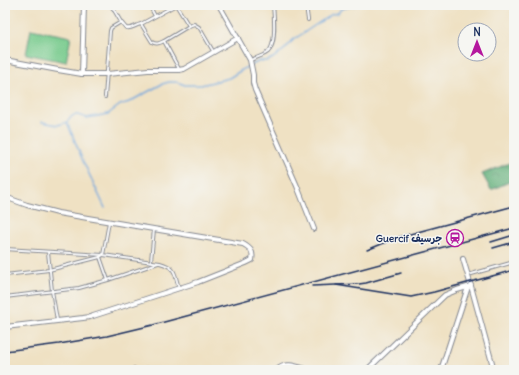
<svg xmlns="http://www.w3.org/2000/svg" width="519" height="375" viewBox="0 0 519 375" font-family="Delius,'Playpen Sans Arabic',sans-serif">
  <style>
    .grass { fill: #77ca8c; stroke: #497c75 }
    .forest { fill: url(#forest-crowns); stroke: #3e6e6b }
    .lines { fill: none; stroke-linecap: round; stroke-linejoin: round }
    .stream { stroke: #6ea6dd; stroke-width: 1.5 }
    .service-casing { stroke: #858890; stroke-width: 4 }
    .minor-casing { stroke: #858890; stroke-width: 6 }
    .service { stroke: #fff; stroke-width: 2 }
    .minor { stroke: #fff; stroke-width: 4 }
    .rail { stroke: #1b2f5e; stroke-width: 1.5 }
    .labels { text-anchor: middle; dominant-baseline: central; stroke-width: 3; stroke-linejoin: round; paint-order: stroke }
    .poi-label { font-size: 10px; font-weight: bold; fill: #1b2f5e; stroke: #f6f6f2; text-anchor: end }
  </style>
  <defs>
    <pattern id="forest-crowns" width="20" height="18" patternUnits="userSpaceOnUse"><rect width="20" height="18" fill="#61ae78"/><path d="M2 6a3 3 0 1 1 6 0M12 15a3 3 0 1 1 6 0" fill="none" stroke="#4f8e66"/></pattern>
  </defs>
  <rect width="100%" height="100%" fill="#f6f6f2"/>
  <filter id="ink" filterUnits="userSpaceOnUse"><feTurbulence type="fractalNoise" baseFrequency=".025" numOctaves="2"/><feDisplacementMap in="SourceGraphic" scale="8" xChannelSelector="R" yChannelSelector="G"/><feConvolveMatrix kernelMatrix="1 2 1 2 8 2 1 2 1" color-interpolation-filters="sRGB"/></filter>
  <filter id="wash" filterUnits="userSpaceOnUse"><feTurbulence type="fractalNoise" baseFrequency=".012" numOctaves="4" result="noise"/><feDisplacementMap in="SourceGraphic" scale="16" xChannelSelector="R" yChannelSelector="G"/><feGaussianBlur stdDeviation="0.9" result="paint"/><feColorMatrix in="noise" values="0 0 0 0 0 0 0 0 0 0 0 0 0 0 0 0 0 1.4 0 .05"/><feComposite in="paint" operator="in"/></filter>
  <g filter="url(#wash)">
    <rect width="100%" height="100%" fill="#efe1c3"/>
    <!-- grass -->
    <polygon class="grass" points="31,29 71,37 66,62 26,54"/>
    <!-- forest -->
    <polygon class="forest" points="514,161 514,180 491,190 482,174"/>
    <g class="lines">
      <!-- stream -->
      <g class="stream">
        <polyline points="42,122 58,125 67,122 71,117 74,115 78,115 87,118 108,114 120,105 129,102 162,84 169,82 177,82 185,85 201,85 229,78 245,68 260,61 267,61 273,58 285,49 293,40 332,14 338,13 341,9 357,5"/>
        <polyline points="67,122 83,161 105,208"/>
      </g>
    </g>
  </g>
  <g filter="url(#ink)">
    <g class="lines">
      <!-- service casing -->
      <g class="service-casing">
        <g id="service">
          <path d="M 111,5 L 121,22 L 126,28 C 131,30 135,25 141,24 L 152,42 C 156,45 160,43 164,41 L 179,69"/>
          <polyline points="149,5 155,16"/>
          <polyline points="176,5 189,26"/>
          <polyline points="306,5 308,20"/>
          <polyline points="112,7 116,5"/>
          <polyline points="141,24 176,5"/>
          <polyline points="164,41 189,26 194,24 199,27 213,51"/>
          <path d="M 250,60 C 256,58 263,56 268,52 C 277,44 274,16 273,5"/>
          <polyline points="105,97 110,31 111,28 121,22"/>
          <path d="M 5,249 L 103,255 L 160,263 C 177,268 174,273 179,288"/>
          <polyline points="48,252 52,291 57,320"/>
          <polyline points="100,257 108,280"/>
          <polyline points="151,261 154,229"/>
          <polyline points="5,275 49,270 100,257 103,255 109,222"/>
          <polyline points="468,275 514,262"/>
          <polyline points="5,297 79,288 108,280 158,263"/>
          <polyline points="134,368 135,370"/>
        </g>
      </g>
      <!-- minor casing -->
      <g class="minor-casing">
        <g id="minor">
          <polyline points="219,5 250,60 253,75 253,83 255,90 297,186 314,229"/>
          <polyline points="5,60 58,70 82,74 107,74 148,70 179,70 184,69 238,38"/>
          <polyline points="82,74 84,5"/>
          <path d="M 5,197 L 27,205 L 58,213 L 243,244 C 250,248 254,251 252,260 L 246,263 L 198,282 L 90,317 L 83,318 L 5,327"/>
          <polyline points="463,259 471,286 494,370"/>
          <polyline points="147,369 148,370"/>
          <path d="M 277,370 C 286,361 298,367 309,370"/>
          <polyline points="367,370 445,295 457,290 471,286"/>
          <polyline points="441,370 468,287"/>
        </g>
      </g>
      <!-- service -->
      <use href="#service" class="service"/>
      <!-- minor -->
      <use href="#minor" class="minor"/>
      <!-- rail -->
      <g class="rail">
        <polyline points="491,242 514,235"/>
        <polyline points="493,248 514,242"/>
        <polyline points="367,250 399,237 514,206"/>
        <polyline points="336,285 411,297 434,292 514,270"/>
        <polyline points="312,286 359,284 366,283 401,273"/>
        <polyline points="5,351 59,344 107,336 153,325 514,228"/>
      </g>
    </g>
  </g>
  <!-- icons -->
  <defs>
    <g id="station-ring" transform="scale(0.9)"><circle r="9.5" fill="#f6f6f2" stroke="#b5179e" stroke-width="1.5"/><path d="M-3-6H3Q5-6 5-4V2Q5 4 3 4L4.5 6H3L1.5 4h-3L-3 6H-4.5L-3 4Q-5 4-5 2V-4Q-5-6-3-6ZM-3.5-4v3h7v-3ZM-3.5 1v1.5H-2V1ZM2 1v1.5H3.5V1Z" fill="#b5179e"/></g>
  </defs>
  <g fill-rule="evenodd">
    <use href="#station-ring" x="455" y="238"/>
  </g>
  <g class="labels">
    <!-- poi labels -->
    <g class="poi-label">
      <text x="442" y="238">Guercif جرسيف</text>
    </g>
  </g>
  <!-- margin -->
  <rect width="519" height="375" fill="none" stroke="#f6f6f2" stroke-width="20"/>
  <!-- north arrow -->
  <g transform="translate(477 42)"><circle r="19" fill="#f6f6f2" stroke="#9ea6b7"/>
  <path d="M0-3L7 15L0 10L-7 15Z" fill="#b5179e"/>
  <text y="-6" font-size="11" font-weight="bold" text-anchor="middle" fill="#1b2f5e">N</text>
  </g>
</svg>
